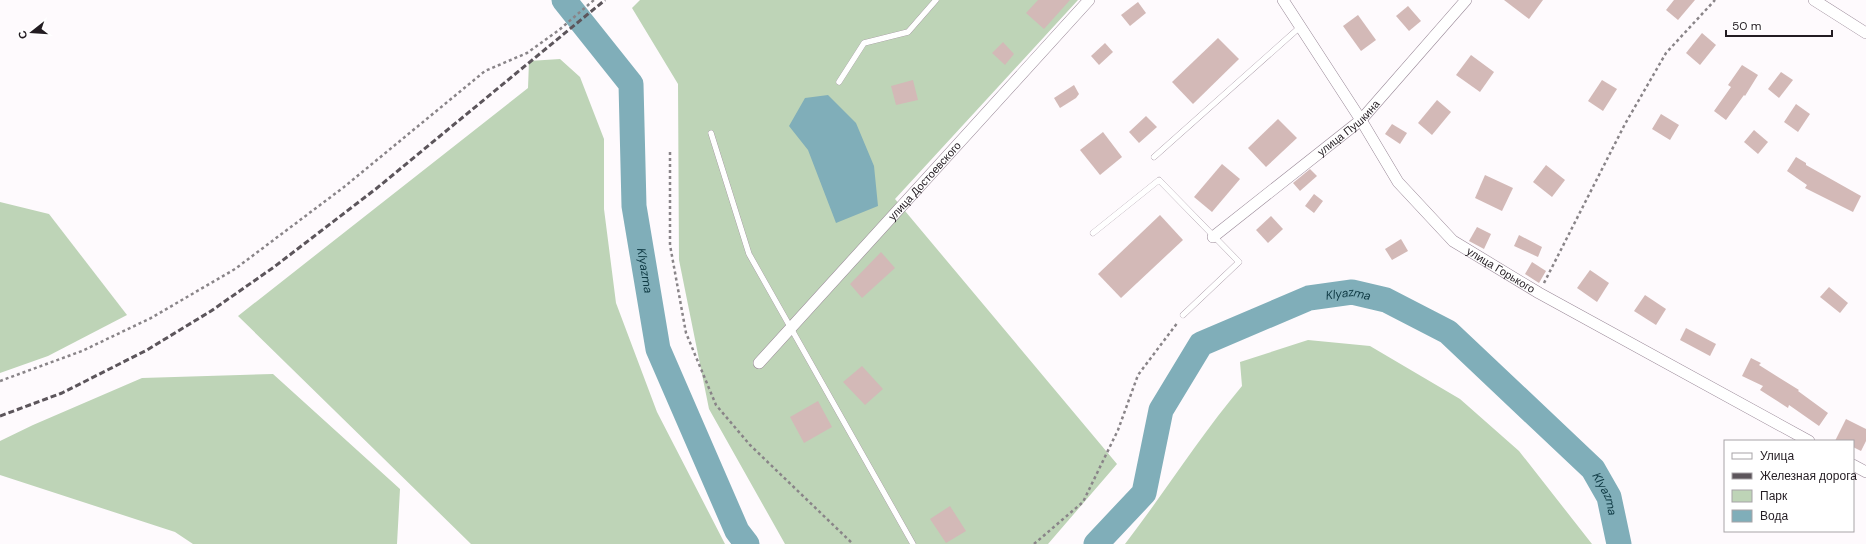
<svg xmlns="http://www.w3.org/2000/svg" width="1866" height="544" viewBox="0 0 1866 544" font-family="'DM Sans',sans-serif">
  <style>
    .green { fill: #bed4b7 }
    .water { fill: #80aeb9 }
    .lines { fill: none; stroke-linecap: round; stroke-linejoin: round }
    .river { stroke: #80aeb9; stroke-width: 25 }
    .building { fill: #d3b9b7 }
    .service-casing { stroke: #988796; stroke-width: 6 }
    .minor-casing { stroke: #988796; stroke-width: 12 }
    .path { stroke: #898488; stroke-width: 2.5; stroke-dasharray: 3 3; stroke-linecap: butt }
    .service { stroke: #fff; stroke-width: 5.5 }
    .minor { stroke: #fff; stroke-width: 11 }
    .rail { stroke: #5c555b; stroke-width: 3; stroke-dasharray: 6 3; stroke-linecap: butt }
    .labels { text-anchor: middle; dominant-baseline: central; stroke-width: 3.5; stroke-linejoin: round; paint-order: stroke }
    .street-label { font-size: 11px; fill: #231c22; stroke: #fff }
    .water-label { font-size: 12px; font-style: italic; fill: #103b45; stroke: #fff }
  </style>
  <rect width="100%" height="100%" fill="#fefafd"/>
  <!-- green -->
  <g class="green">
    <polygon points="640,0 1078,0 895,199 1117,464 1048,544 785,544 709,409 679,260 678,84 632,8"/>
    <polygon points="560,59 580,77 604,139 604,209 616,303 657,412 725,544 471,544 238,316 528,88 529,61"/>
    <polygon points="0,202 49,214 127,315 48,356 0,373"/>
    <path d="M 1308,340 L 1370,346 L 1460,399 L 1519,451 L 1592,544 L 1125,544 C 1165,492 1200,436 1242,386 L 1240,362 Z"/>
    <polygon points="273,374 400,489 397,544 193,544 175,532 0,475 0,441 33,425 142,378"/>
  </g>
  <!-- water -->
  <polygon class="water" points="828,95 856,123 874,166 878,206 836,223 808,150 789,126 805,98"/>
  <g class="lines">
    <!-- river -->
    <g class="river">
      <path id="s1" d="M 564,0 L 631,84 L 634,206 L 658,349 L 737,531 L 747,544"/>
      <path id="s2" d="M 1096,544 L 1144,493 L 1161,410 L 1201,344 L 1309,298 L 1352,292 L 1386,300 L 1448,332 L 1593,469 L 1609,497 L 1619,544"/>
    </g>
  </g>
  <!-- building -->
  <g class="building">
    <polygon points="1038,0 1070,0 1044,29 1026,13"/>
    <polygon points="1504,0 1543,0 1529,19"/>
    <polygon points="1674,0 1695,0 1678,20 1666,10"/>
    <polygon points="1138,2 1146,13 1130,26 1121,15"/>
    <polygon points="1408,6 1421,21 1409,31 1396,16"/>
    <polygon points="1358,15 1376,40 1361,51 1343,26"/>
    <polygon points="1702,33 1716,45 1700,65 1686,53"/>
    <polygon points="1218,38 1239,59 1193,104 1172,82"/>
    <polygon points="1003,42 1014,54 1005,65 992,53"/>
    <polygon points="1105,43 1113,52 1099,65 1091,56"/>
    <polygon points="1471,55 1494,72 1480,92 1456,75"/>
    <polygon points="1742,65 1758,75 1745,96 1744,95 1726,120 1714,111 1731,87 1728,85"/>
    <polygon points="1781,72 1793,80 1779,98 1768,89"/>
    <polygon points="913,80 918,100 896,105 891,86"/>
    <polygon points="1602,80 1617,89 1603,111 1588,101"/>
    <polygon points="1074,85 1079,94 1076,98 1060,108 1054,98"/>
    <polygon points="1437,100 1451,112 1432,135 1418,123"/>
    <polygon points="1796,104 1810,114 1798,132 1784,122"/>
    <polygon points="1661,114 1679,125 1670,140 1652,129"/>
    <polygon points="1146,116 1157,127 1139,143 1129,132"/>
    <polygon points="1278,119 1297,138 1266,167 1248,148"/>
    <polygon points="1392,124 1407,133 1400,144 1385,134"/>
    <polygon points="1754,130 1768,142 1758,154 1744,142"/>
    <polygon points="1103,132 1122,157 1100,175 1080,150"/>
    <polygon points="1796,157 1806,163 1806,165 1861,196 1853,212 1805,188 1807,185 1787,171"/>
    <polygon points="1222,164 1240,179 1212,212 1194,197"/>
    <polygon points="1546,165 1565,180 1552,197 1533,182"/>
    <polygon points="1310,169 1317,176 1300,191 1293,183"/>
    <polygon points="1485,175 1513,188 1502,211 1475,198"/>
    <polygon points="1314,194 1323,201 1314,213 1305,206"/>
    <polygon points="1160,215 1183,240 1121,298 1098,274"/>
    <polygon points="1271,216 1283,229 1268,243 1256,230"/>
    <polygon points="1477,227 1491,234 1484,249 1469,241"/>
    <polygon points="1519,235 1542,247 1538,257 1514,246"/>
    <polygon points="1401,239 1408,251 1392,260 1385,249"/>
    <polygon points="881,252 895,268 862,298 850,284"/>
    <polygon points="1532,262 1546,271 1539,283 1525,274"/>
    <polygon points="1590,270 1609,283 1597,302 1577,288"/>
    <polygon points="1829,287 1848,303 1840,313 1820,297"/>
    <polygon points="1645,295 1666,309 1656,325 1634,311"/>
    <polygon points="1686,328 1716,344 1710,356 1680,340"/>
    <polygon points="1751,358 1761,363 1759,365 1799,390 1798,391 1828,413 1819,426 1789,405 1788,408 1760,390 1763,386 1742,376"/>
    <polygon points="862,366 883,389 865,405 843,382"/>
    <polygon points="818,401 832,427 804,443 790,417"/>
    <polygon points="1846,419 1866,429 1866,441 1861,451 1853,447 1853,441 1835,441"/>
    <polygon points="950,506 966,531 946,543 930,519"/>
  </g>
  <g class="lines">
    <!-- service casing -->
    <g class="service-casing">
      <g id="service">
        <polyline points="839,82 864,43 908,32 936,0"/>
        <polyline points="711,133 749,254 913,544"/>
        <polyline points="1154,157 1300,27"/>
        <polyline points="1093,233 1159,180 1239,262 1183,315"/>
      </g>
    </g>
    <!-- minor casing -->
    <g class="minor-casing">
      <g id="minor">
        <path id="s3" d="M 1283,0 L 1361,120 L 1398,182 L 1453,241 L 1539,293 L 1809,441"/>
        <polyline points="1814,0 1866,33"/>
        <path id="s4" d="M 1213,237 L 1361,120 L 1466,0"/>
        <path id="s5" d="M 759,363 L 1089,0"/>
        <polyline points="1853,465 1866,472"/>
      </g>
    </g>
    <!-- path -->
    <g class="path">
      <polyline points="670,152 670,245 686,333 716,405 750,445 853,544"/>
      <polyline points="1544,283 1625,124 1666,53 1715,0"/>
      <polyline points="0,381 82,351 151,318 235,269 344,187 485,71 527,53 559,30 594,0"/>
      <polyline points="1034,544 1083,502 1118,430 1138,375 1178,322"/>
    </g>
    <!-- service -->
    <use href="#service" class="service"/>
    <!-- minor -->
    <use href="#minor" class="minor"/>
    <!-- rail -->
    <polyline class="rail" points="0,416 62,393 147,350 211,311 274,267 377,188 605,0"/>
  </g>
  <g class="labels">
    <!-- street labels -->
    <g class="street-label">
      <text stroke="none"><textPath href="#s4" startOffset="174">улица Пушкина</textPath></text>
      <text stroke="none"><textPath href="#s5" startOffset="246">улица Достоевского</textPath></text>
      <text stroke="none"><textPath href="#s3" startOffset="352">улица Горького</textPath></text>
    </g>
    <!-- water labels -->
    <g class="water-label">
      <text stroke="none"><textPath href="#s1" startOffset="295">Klyazma</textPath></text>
      <text stroke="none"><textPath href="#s2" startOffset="389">Klyazma</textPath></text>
      <text stroke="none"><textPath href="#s2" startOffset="725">Klyazma</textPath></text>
    </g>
  </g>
  <!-- legend -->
  <rect x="1724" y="440" width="130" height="92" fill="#ffffff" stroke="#a7a4a7"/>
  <rect x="1732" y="453" width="20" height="6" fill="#ffffff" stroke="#a7a4a7"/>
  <text x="1760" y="460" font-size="12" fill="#231c22">Улица</text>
  <rect x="1732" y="473" width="20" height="6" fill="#5c555b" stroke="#a7a4a7"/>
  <text x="1760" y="480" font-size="12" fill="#231c22">Железная дорога</text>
  <rect x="1732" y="490" width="20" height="12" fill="#bed4b7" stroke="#a7a4a7"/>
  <text x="1760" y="500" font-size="12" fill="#231c22">Парк</text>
  <rect x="1732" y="510" width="20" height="12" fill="#80aeb9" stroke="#a7a4a7"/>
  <text x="1760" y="520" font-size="12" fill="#231c22">Вода</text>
  <!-- north arrow -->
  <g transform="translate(32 32) rotate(253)" stroke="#ffffff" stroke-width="3" paint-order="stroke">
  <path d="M0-3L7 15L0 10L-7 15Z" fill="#231c22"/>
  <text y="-6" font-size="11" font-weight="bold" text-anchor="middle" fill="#231c22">С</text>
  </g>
  <!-- scale -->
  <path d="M1726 30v6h106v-6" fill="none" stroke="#231c22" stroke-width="2"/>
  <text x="1732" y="30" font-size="12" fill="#231c22" stroke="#ffffff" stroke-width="3" paint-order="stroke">50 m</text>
</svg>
